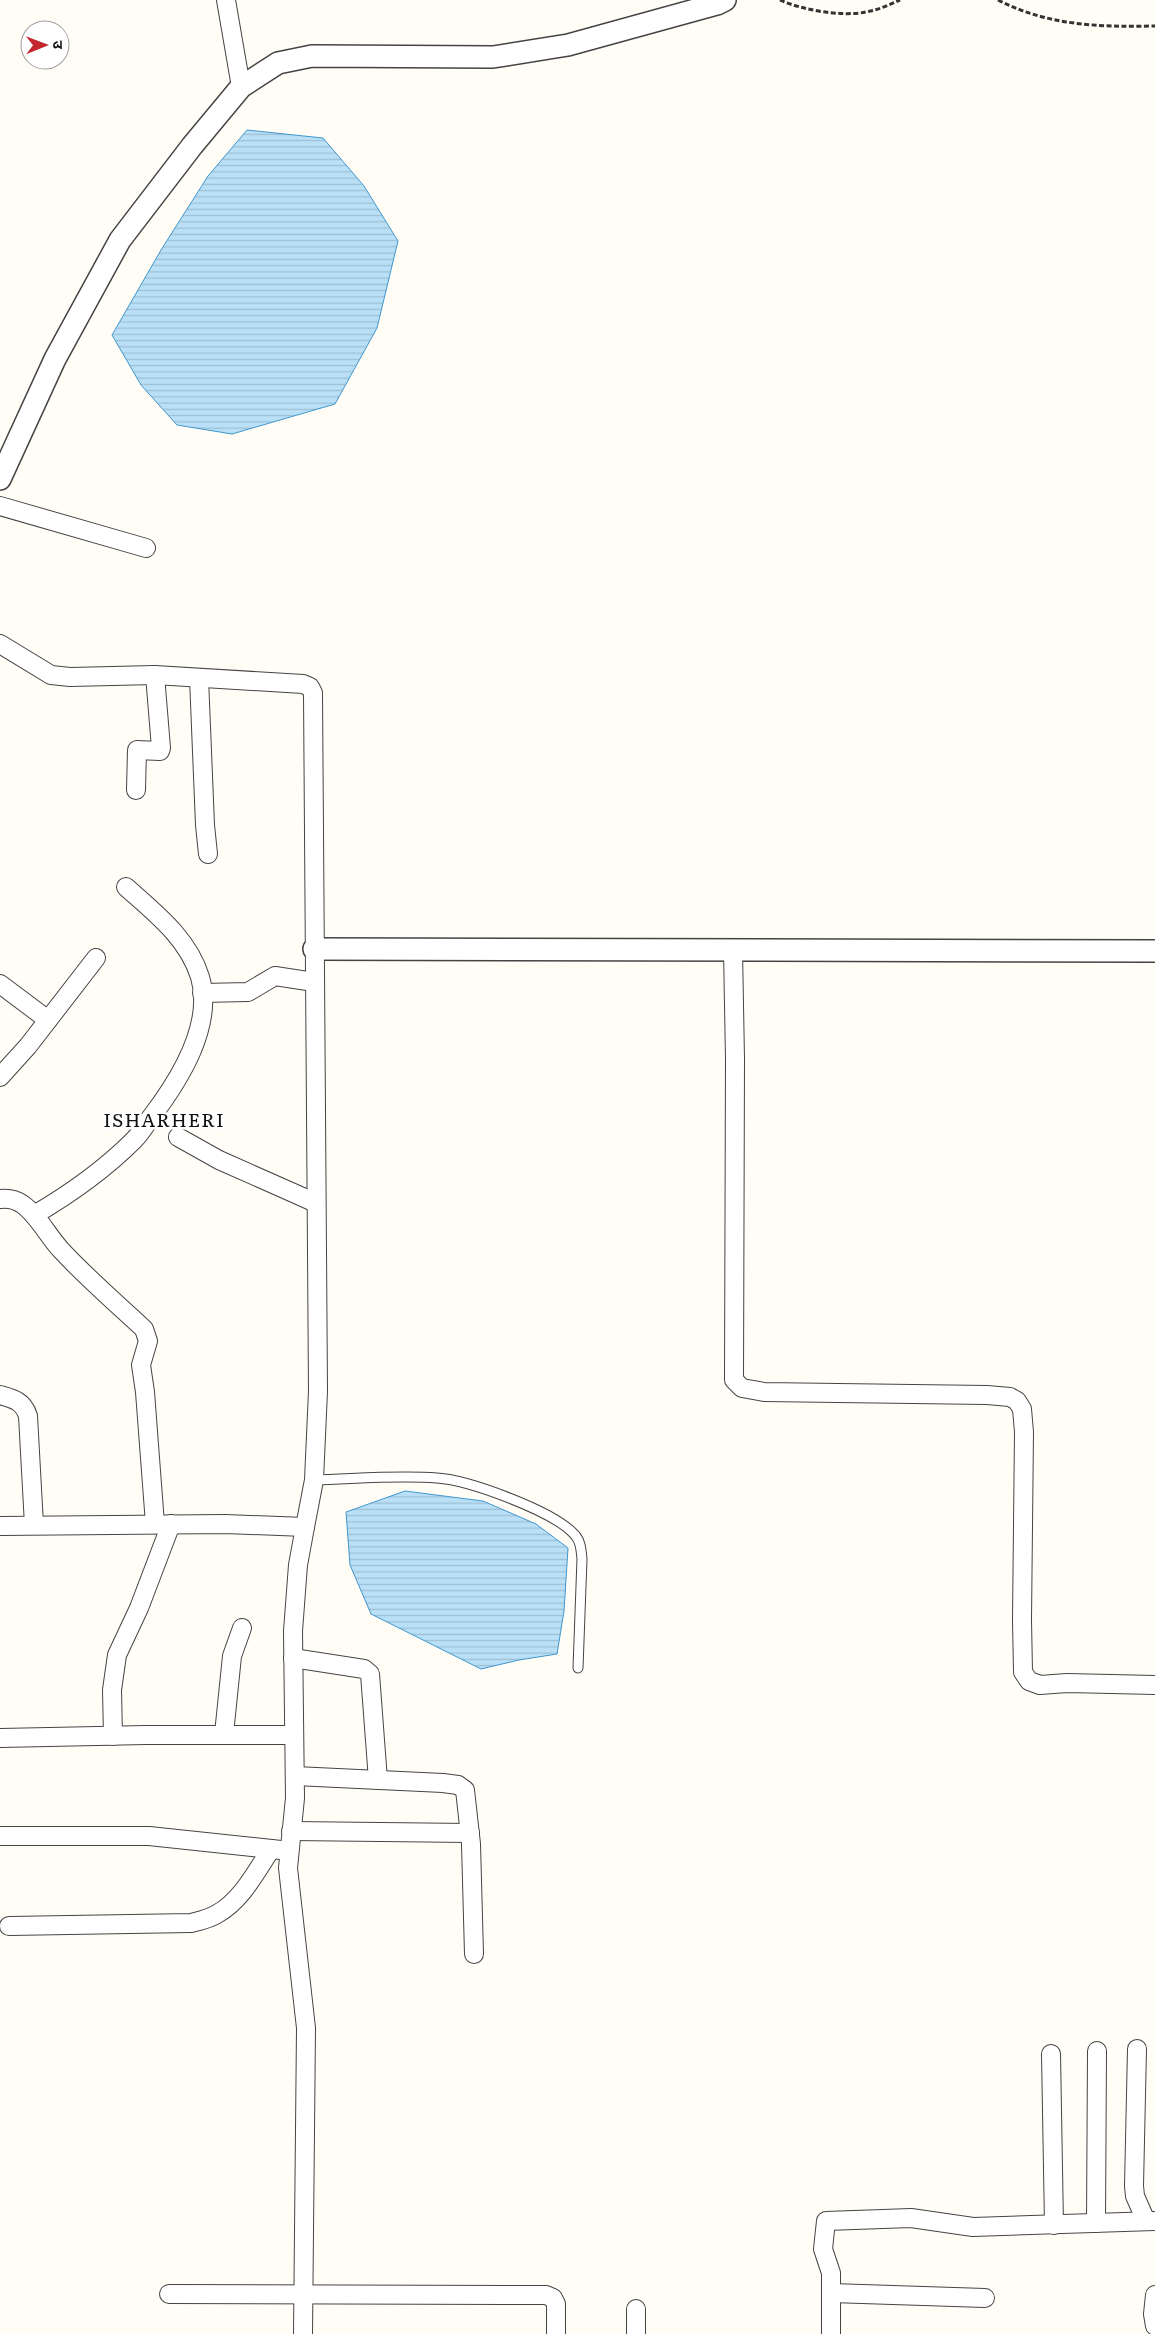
<svg xmlns="http://www.w3.org/2000/svg" width="1155" height="2334" viewBox="0 0 1155 2334" font-family="Literata,'Noto Sans Devanagari',serif">
  <style>
    .water { fill: url(#water-rules); stroke: #3f96cf }
    .lines { fill: none; stroke-linecap: round; stroke-linejoin: round }
    .service-casing { stroke: #444; stroke-width: 11 }
    .minor-casing { stroke: #444; stroke-width: 20 }
    .tertiary-casing { stroke: #444; stroke-width: 24 }
    .path { stroke: #333; stroke-width: 3; stroke-dasharray: 5 2.5; stroke-linecap: butt }
    .service { stroke: #fff; stroke-width: 9 }
    .minor { stroke: #fff; stroke-width: 18 }
    .tertiary { stroke: #fff; stroke-width: 21 }
    .labels { text-anchor: middle; dominant-baseline: central; stroke-width: 5; stroke-linejoin: round; paint-order: stroke }
    .quarter-label { font-size: 19px; letter-spacing: 1px; fill: #111; stroke: #fff }
  </style>
  <defs>
    <pattern id="water-rules" width="6" height="5" patternUnits="userSpaceOnUse" patternTransform="scale(1.25)"><rect width="6" height="5" fill="#b9e0f7"/><path d="M0 2.5h6" fill="none" stroke="#9ebfd3"/></pattern>
  </defs>
  <rect width="100%" height="100%" fill="#fffdf5"/>
  <!-- water -->
  <g class="water">
    <polygon points="247,130 323,138 364,186 398,241 377,328 335,404 232,434 177,425 141,385 112,335 161,250 208,176"/>
    <polygon points="405,1491 483,1501 536,1524 568,1548 564,1611 557,1654 519,1660 481,1669 371,1614 350,1565 346,1512"/>
  </g>
  <g class="lines">
    <!-- service casing -->
    <g class="service-casing">
      <path id="service" d="M 314,1480 C 355,1479 396,1475 437,1478 C 469,1480 553,1511 574,1534 C 581,1541 581,1550 582,1559 L 578,1668"/>
    </g>
    <!-- minor casing -->
    <g class="minor-casing">
      <g id="minor">
        <polyline points="226,0 241,87"/>
        <polyline points="0,506 146,548"/>
        <polyline points="0,644 51,675 70,677 155,675 303,684 310,687 313,693 318,1391 314,1480 305,1527 225,1524 0,1526"/>
        <polyline points="199,678 205,825 208,854"/>
        <polyline points="136,790 137,750 160,751 161,748 155,675"/>
        <polyline points="733,950 735,1059 734,1380 742,1388 764,1392 987,1395 1010,1397 1017,1401 1022,1409 1024,1432 1022,1620 1023,1672 1029,1681 1040,1685 1067,1683 1155,1685"/>
        <polyline points="0,984 48,1020"/>
        <polyline points="202,993 248,992 275,976 314,982"/>
        <polyline points="0,1077 28,1046 96,958"/>
        <polyline points="178,1137 219,1160 316,1203"/>
        <path d="M 0,1199 C 8,1198 15,1199 22,1204 C 37,1214 48,1236 61,1250 C 87,1278 116,1303 144,1329 L 148,1341 L 141,1365 L 145,1392 L 155,1524"/>
        <path d="M 34,1215 C 70,1194 104,1170 134,1140 C 141,1133 146,1124 152,1116 C 180,1079 214,1025 200,977 C 188,938 155,913 126,887"/>
        <path d="M 0,1395 C 14,1399 23,1401 28,1416 L 34,1525"/>
        <polyline points="293,1658 364,1669 370,1674 378,1780"/>
        <polyline points="224,1734 232,1656 242,1628"/>
        <polyline points="113,1736 112,1690 117,1655 139,1608 171,1524"/>
        <polyline points="0,1738 146,1735 293,1735"/>
        <polyline points="295,1776 443,1783 458,1785 465,1790 471,1844 474,1954"/>
        <polyline points="291,1831 470,1833"/>
        <polyline points="0,1836 149,1836 281,1850"/>
        <path d="M 9,1926 L 191,1923 C 199,1921 209,1919 217,1914 C 241,1901 256,1872 271,1849"/>
        <polyline points="1137,2049 1134,2186 1135,2196 1146,2221"/>
        <polyline points="1051,2054 1054,2225"/>
        <polyline points="1096,2223 1097,2051"/>
        <polyline points="831,2293 985,2298"/>
        <polyline points="169,2294 546,2295 553,2298 556,2304 556,2334"/>
        <polyline points="1155,2295 1153,2314 1155,2326"/>
        <polyline points="636,2309 636,2334"/>
        <polyline points="303,2334 306,2028 288,1868 295,1798 293,1631 298,1565 305,1527"/>
        <polyline points="831,2334 831,2273 823,2249 826,2221 911,2218 973,2227 1155,2221"/>
      </g>
    </g>
    <!-- tertiary casing -->
    <g class="tertiary-casing">
      <g id="tertiary">
        <polyline points="0,479 55,359 120,240 192,146 241,87 278,63 312,56 493,57 568,45 717,4 725,0"/>
        <polyline points="314,949 1155,951"/>
      </g>
    </g>
    <!-- path -->
    <g class="path">
      <path d="M 780,0 C 802,10 842,17 866,12 C 878,10 889,5 900,0"/>
      <path d="M 998,0 C 1049,26 1099,27 1155,26"/>
    </g>
    <!-- service -->
    <use href="#service" class="service"/>
    <!-- minor -->
    <use href="#minor" class="minor"/>
    <!-- tertiary -->
    <use href="#tertiary" class="tertiary"/>
  </g>
  <g class="labels">
    <!-- quarter labels -->
    <g class="quarter-label">
      <text x="164" y="1119">ISHARHERI</text>
    </g>
  </g>
  <!-- north arrow -->
  <g transform="translate(45 45) rotate(89)"><circle r="24" fill="#ffffff" stroke="#a0a0a0"/>
  <path d="M0-4L9 19L0 12L-9 19Z" fill="#c4262e"/>
  <text y="-8" font-size="14" font-weight="bold" text-anchor="middle" fill="#111111">उ</text>
  </g>
</svg>
